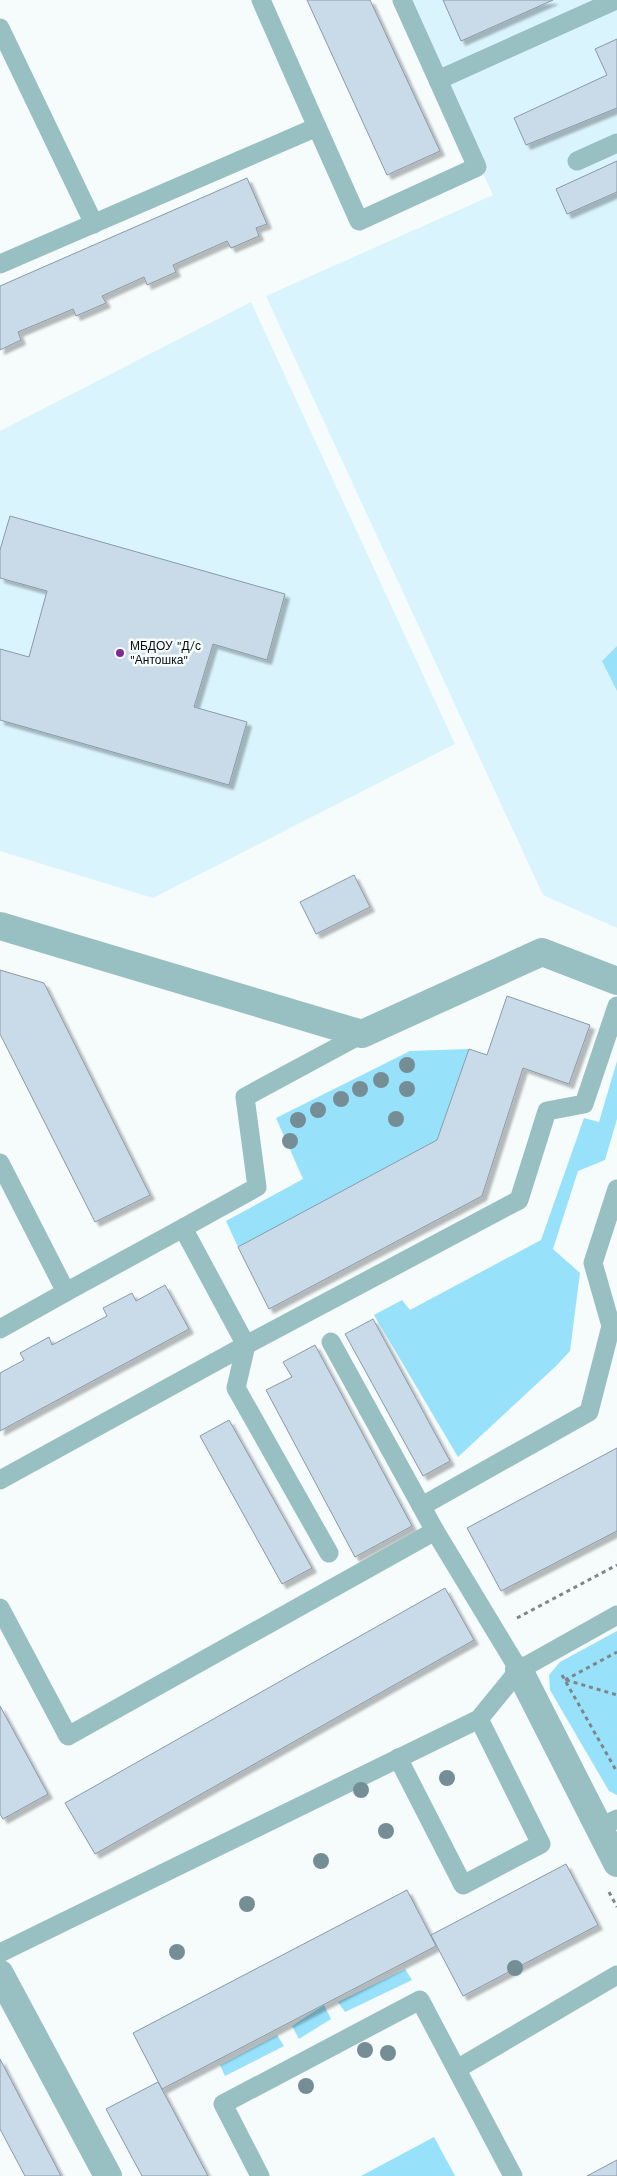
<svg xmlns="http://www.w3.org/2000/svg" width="617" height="2176" viewBox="0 0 617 2176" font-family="'Work Sans',sans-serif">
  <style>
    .built { fill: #daf4fd }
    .green { fill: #97e1fb }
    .building { fill: #c9dbe9; stroke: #899aa7; filter: url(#shadow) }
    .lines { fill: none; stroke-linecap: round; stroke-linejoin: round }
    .path { stroke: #7f8688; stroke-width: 3; stroke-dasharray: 4 4; stroke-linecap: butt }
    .lane { stroke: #98bfc1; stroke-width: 19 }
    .street { stroke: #98bfc1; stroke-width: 28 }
    .tree { fill: #758e95 }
    .poi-dot { fill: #812895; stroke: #f6fbfc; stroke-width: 2 }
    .labels { text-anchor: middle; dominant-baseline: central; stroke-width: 5; stroke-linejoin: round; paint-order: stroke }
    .poi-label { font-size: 12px; fill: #060e11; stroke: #f6fbfc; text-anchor: start }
  </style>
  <defs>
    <filter id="shadow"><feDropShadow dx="4.5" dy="4.5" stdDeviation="1" flood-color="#0004"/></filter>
  </defs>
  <rect width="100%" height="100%" fill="#f6fbfc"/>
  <!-- built -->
  <g class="built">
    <polygon points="402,0 617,0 617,928 543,895 266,296 493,195"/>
    <polygon points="251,302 455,744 153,898 0,851 0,431"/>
  </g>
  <!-- green -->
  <g class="green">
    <polygon points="617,646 617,691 602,661"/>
    <polygon points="469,1049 437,1140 238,1247 226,1221 303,1179 276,1118 410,1051"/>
    <polygon points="617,1061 617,1119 605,1160 578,1171 553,1249 580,1273 570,1351 556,1366 458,1457 374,1315 402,1300 410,1310 541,1240 584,1118 599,1122"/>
    <polygon points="617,1631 617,1795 609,1791 550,1690 549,1675 560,1662"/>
    <polygon points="405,1969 412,1980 345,2012 338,2002"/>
    <polygon points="324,2005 331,2019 299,2039 292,2026"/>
    <polygon points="277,2035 284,2046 225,2076 220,2065"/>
    <polygon points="434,2137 455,2176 361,2176"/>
  </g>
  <!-- building -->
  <g class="building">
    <polygon points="307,0 370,0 440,151 387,175"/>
    <polygon points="443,0 553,0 461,41"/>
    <polygon points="617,39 617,108 526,145 514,118 607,75 595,49"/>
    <polygon points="617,161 617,192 567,214 556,189"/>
    <polygon points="247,178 267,224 256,228 259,236 231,248 227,241 173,265 176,272 147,285 144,277 102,296 106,303 76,316 73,309 18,332 21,340 0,350 0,286"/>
    <polygon points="10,516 285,594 267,660 213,644 194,707 247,722 229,785 0,720 0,649 29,657 47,591 0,578 0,550"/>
    <polygon points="354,875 370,907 316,934 300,902"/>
    <polygon points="0,970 44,983 150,1195 95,1222 0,1034"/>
    <polygon points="507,996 590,1025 569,1084 523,1068 482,1196 269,1309 238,1247 437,1140 469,1049 487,1055"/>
    <polygon points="165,1285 189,1329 0,1431 0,1373 24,1360 20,1353 49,1337 52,1345 107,1316 103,1308 132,1293 136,1301"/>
    <polygon points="373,1319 450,1461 423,1476 345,1334"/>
    <polygon points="315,1345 412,1526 355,1557 266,1390 292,1377 283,1362"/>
    <polygon points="229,1420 312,1568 282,1584 200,1436"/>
    <polygon points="617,1448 617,1531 501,1591 467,1528"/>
    <polygon points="445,1588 474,1640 95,1854 65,1803"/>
    <polygon points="0,1706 48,1794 3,1819 0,1814"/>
    <polygon points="566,1864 598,1925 463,1996 431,1935"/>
    <polygon points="407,1890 436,1946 162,2089 133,2033"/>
    <polygon points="0,2059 61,2176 25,2176 0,2129"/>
    <polygon points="158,2082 173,2110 208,2176 142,2176 106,2109"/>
    <polygon points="617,2160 617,2176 587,2176"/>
  </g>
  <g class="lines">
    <!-- path -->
    <g class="path">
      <polyline points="517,1618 617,1565"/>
      <polyline points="562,1675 617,1772"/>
      <polyline points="565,1680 617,1652"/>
      <polyline points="566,1680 617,1695"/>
      <polyline points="609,1892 617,1907"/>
    </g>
    <!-- lane -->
    <g class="lane">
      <polyline points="402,0 438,80 616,0"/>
      <polyline points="0,28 94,224"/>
      <polyline points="317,127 359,221 477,167 438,80"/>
      <polyline points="577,161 617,143"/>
      <polyline points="0,264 317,127 261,0"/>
      <polyline points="0,1163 66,1292 0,1329"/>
      <polyline points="66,1292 183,1228"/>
      <polyline points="331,1342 435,1531 519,1670"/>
      <polyline points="0,1480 246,1345 519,1200 547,1111 584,1104 617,1006"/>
      <polyline points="422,1506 589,1412 611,1326 593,1263 617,1189"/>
      <polyline points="329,1553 236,1388 246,1345 183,1228 257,1187 245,1097 362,1034"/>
      <polyline points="0,1608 68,1736 435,1531"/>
      <polyline points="398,1758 463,1885 541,1844 479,1719"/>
      <polyline points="598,1828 617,1819"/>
      <polyline points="0,1953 479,1719 519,1670 617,1615"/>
      <polyline points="457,2069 617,1975"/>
      <polyline points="260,2176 223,2104 420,2000 513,2176"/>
    </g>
    <!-- street -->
    <g class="street">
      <polyline points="0,926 362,1034 542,952 617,981"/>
      <polyline points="519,1670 617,1863"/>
      <polyline points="0,1974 108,2176"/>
    </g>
  </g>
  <!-- trees -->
  <g class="tree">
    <circle cx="407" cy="1065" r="8"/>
    <circle cx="381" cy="1080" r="8"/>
    <circle cx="360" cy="1089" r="8"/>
    <circle cx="407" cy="1089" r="8"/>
    <circle cx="341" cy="1099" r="8"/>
    <circle cx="318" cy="1110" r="8"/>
    <circle cx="396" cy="1119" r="8"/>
    <circle cx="298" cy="1120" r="8"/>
    <circle cx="290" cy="1141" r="8"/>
    <circle cx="447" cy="1778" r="8"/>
    <circle cx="361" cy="1790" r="8"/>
    <circle cx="386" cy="1831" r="8"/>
    <circle cx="321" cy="1861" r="8"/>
    <circle cx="247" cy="1904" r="8"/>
    <circle cx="177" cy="1952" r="8"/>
    <circle cx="515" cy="1968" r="8"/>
    <circle cx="365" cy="2050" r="8"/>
    <circle cx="388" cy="2053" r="8"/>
    <circle cx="306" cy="2086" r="8"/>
  </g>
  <!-- markers -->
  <circle class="poi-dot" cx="120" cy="653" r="5"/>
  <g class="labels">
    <!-- poi labels -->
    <g class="poi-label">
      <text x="130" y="646">МБДОУ "Д/с<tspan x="130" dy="14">"Антошка"</tspan></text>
    </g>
  </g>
</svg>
